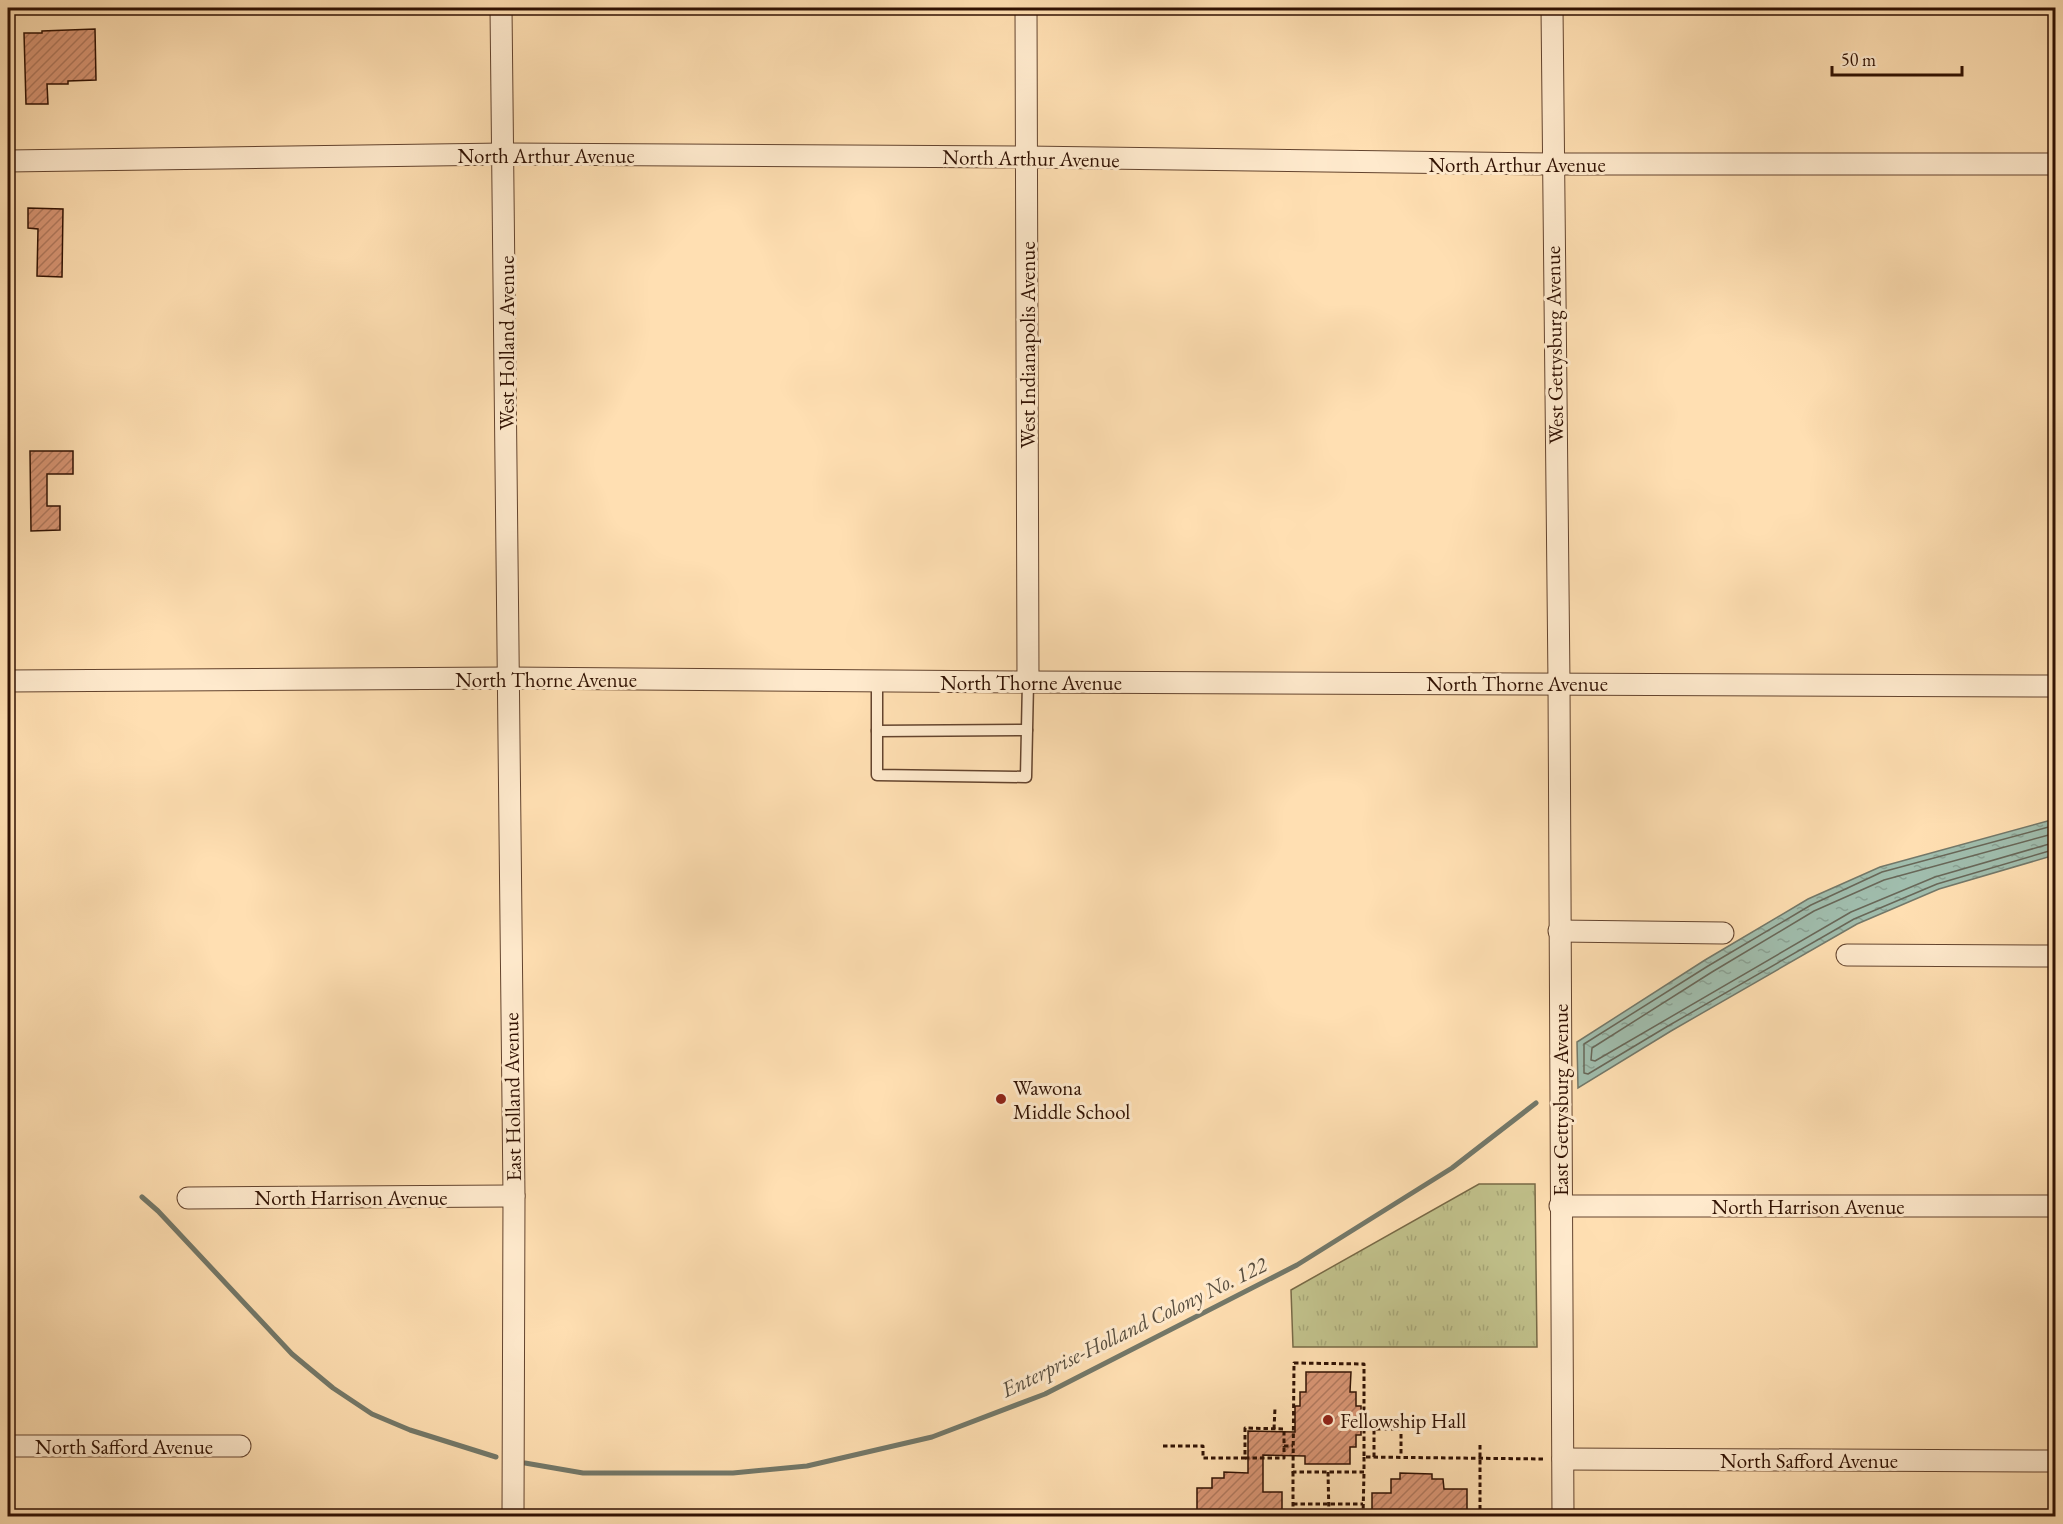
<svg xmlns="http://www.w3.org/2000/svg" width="2063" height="1524" viewBox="0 0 2063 1524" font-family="'EB Garamond',serif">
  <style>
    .park { fill: url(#park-tufts); stroke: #786946; stroke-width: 1.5 }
    .water { fill: url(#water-ripples); stroke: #737869; stroke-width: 1.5 }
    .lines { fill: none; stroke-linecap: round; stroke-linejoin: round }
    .shore { stroke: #686758; stroke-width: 1.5 }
    .stream { stroke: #737869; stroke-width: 5 }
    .building { fill: url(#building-hatch); stroke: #301102; stroke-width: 1.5 }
    .lane-casing { stroke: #64442e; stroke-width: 13 }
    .street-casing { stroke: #64442e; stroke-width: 23 }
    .path { stroke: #301102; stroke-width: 3; stroke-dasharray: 4.5 3; stroke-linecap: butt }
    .lane { stroke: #ffeacd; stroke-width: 10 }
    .street { stroke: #ffeacd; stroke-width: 21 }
    .poi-dot { fill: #8f2418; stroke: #ffeacd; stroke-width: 2 }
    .labels { text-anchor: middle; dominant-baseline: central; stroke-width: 6; stroke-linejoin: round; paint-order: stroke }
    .street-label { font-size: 21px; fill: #301102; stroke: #ffeacd }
    .poi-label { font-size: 21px; fill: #301102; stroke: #ffeacd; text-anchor: start }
    .water-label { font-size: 22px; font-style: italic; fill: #574d3e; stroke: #ffeacd }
  </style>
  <defs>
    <pattern id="park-tufts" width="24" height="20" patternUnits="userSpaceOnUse" patternTransform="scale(1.5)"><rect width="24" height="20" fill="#c1c18b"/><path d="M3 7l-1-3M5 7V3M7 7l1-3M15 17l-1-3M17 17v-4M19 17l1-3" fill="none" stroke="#a6a576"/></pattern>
    <pattern id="water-ripples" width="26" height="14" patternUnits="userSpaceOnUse" patternTransform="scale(1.5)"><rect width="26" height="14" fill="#a0bdad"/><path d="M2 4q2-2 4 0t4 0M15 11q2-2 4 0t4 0" fill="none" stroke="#8aa193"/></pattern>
    <pattern id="building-hatch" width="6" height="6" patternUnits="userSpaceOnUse" patternTransform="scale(1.5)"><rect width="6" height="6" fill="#d89574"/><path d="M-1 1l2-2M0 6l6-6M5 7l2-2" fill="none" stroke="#b0785d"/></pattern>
  </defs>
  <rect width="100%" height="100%" fill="#ffdfb2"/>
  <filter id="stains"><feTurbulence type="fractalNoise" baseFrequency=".00333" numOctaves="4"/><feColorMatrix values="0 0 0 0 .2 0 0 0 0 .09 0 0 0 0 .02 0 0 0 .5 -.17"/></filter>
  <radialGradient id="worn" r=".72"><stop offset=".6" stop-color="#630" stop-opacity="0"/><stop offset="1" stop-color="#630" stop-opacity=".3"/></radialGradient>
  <!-- park -->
  <polygon class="park" points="1479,1184 1535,1184 1537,1347 1293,1347 1291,1290"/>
  <!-- water -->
  <polygon class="water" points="2055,819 2055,855 1939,889 1857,924 1671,1031 1578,1088 1577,1042 1705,960 1808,899 1880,867"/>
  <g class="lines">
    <!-- shore -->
    <g class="shore">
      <polyline points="2056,825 1882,872 1811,905 1708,966 1584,1044 1584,1073 1588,1074 1668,1026 1854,919 1937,884 2056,849"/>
      <polyline points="2056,833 1884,880 1814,911 1712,972 1592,1048 1591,1060 1595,1061 1851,912 1935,877 2056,842"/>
    </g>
    <!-- stream -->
    <g class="stream">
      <polyline points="142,1197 158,1211 292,1354 333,1388 372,1414 410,1430 496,1457"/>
      <polyline points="525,1463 583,1473 733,1473 807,1466 932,1437 1045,1394 1297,1265 1452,1168 1536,1103"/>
    </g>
  </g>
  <!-- building -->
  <g class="building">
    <polygon points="95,29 96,80 68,81 68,84 47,84 48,104 26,104 24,33 42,33 42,31"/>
    <polygon points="28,208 63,209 62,277 37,276 38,229 28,228"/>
    <polygon points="30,451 73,451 73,474 47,474 47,506 60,506 60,530 31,531"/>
    <polygon points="1306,1372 1351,1372 1350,1392 1356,1392 1356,1406 1361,1406 1361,1435 1356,1435 1356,1447 1350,1447 1350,1464 1305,1464 1305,1456 1263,1455 1263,1492 1282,1492 1282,1516 1197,1516 1197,1488 1212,1488 1212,1478 1224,1478 1224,1472 1248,1473 1248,1431 1295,1432 1295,1406 1300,1406 1300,1392 1306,1392"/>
    <polygon points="1400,1473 1432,1474 1432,1479 1443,1479 1444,1489 1467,1489 1467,1516 1372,1516 1372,1493 1391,1493 1391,1479 1400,1479"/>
  </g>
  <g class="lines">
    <!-- lane casing -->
    <g class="lane-casing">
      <g id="lane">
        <polyline points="877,681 877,775 1026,777 1028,682"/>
        <polyline points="877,731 1027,730"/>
      </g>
    </g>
    <!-- street casing -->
    <g class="street-casing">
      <g id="street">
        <polyline points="501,8 514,1196 513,1516"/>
        <polyline points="1026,8 1028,682"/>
        <polyline points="1552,8 1559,683 1563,1516"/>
        <polyline points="8,161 504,154 1026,157 1552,164 2056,164"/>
        <polyline points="8,681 508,678 1028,682 2056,686"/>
        <polyline points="1559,931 1723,933"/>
        <polyline points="1847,955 2056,956"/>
        <polyline points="188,1198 514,1196"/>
        <polyline points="1560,1206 2056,1206"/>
        <polyline points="8,1446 240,1446"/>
        <polyline points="1563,1459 2056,1461"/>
      </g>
    </g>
    <!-- path -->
    <g class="path">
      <polyline points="1274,1429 1275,1408"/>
      <polyline points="1480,1445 1480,1516"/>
      <polyline points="1163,1446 1203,1446 1203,1458 1245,1458 1245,1428 1284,1429 1284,1446 1293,1446"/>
      <polyline points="1364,1457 1364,1472 1293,1472 1294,1363 1364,1364 1364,1457 1543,1459"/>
      <polyline points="1374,1457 1374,1429 1401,1429 1401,1456"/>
      <polyline points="1245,1458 1284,1458 1284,1446"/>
      <polyline points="1293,1472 1293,1516"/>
      <polyline points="1328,1472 1329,1516"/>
      <polyline points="1293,1504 1363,1504"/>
      <polyline points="1363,1516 1364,1472"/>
    </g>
    <!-- lane -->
    <use href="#lane" class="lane"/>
    <!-- street -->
    <use href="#street" class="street"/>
  </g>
  <!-- markers -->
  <g class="poi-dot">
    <circle cx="1001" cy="1099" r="6"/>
    <circle cx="1328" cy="1420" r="6"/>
  </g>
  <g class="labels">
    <!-- street labels -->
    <g class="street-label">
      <text x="546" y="155">North Arthur Avenue</text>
      <text transform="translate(1031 158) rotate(1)">North Arthur Avenue</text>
      <text x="1517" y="164">North Arthur Avenue</text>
      <text transform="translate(506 343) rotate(-90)">West Holland Avenue</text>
      <text transform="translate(1027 345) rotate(-90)">West Indianapolis Avenue</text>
      <text transform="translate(1554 345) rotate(-91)">West Gettysburg Avenue</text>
      <text x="546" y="679">North Thorne Avenue</text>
      <text x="1031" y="682">North Thorne Avenue</text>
      <text x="1517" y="683">North Thorne Avenue</text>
      <text transform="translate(512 1097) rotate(-91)">East Holland Avenue</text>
      <text transform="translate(1560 1100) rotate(-90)">East Gettysburg Avenue</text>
      <text x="351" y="1197">North Harrison Avenue</text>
      <text x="1808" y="1206">North Harrison Avenue</text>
      <text x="124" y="1446">North Safford Avenue</text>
      <text x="1809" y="1460">North Safford Avenue</text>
    </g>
    <!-- poi labels -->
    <g class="poi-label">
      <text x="1013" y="1087">Wawona<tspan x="1013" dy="24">Middle School</tspan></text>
      <text x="1340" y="1420">Fellowship Hall</text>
    </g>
    <!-- water labels -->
    <g class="water-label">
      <text transform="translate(1134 1327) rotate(-26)">Enterprise-Holland Colony No. 122</text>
    </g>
  </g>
  <!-- margin -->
  <rect width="2063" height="1524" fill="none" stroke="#ffdfb2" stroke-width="30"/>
  <rect x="9" y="9" width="2045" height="1506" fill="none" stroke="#301102" stroke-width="3"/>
  <rect x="15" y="15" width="2033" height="1494" fill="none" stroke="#301102" stroke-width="1.5"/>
  <!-- scale -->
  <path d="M1832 66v9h130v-9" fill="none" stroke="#301102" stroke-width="3"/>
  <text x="1841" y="66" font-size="18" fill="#301102" stroke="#ffeacd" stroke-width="4.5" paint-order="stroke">50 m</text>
  <rect width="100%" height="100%" filter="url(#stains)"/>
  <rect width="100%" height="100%" fill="url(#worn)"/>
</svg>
